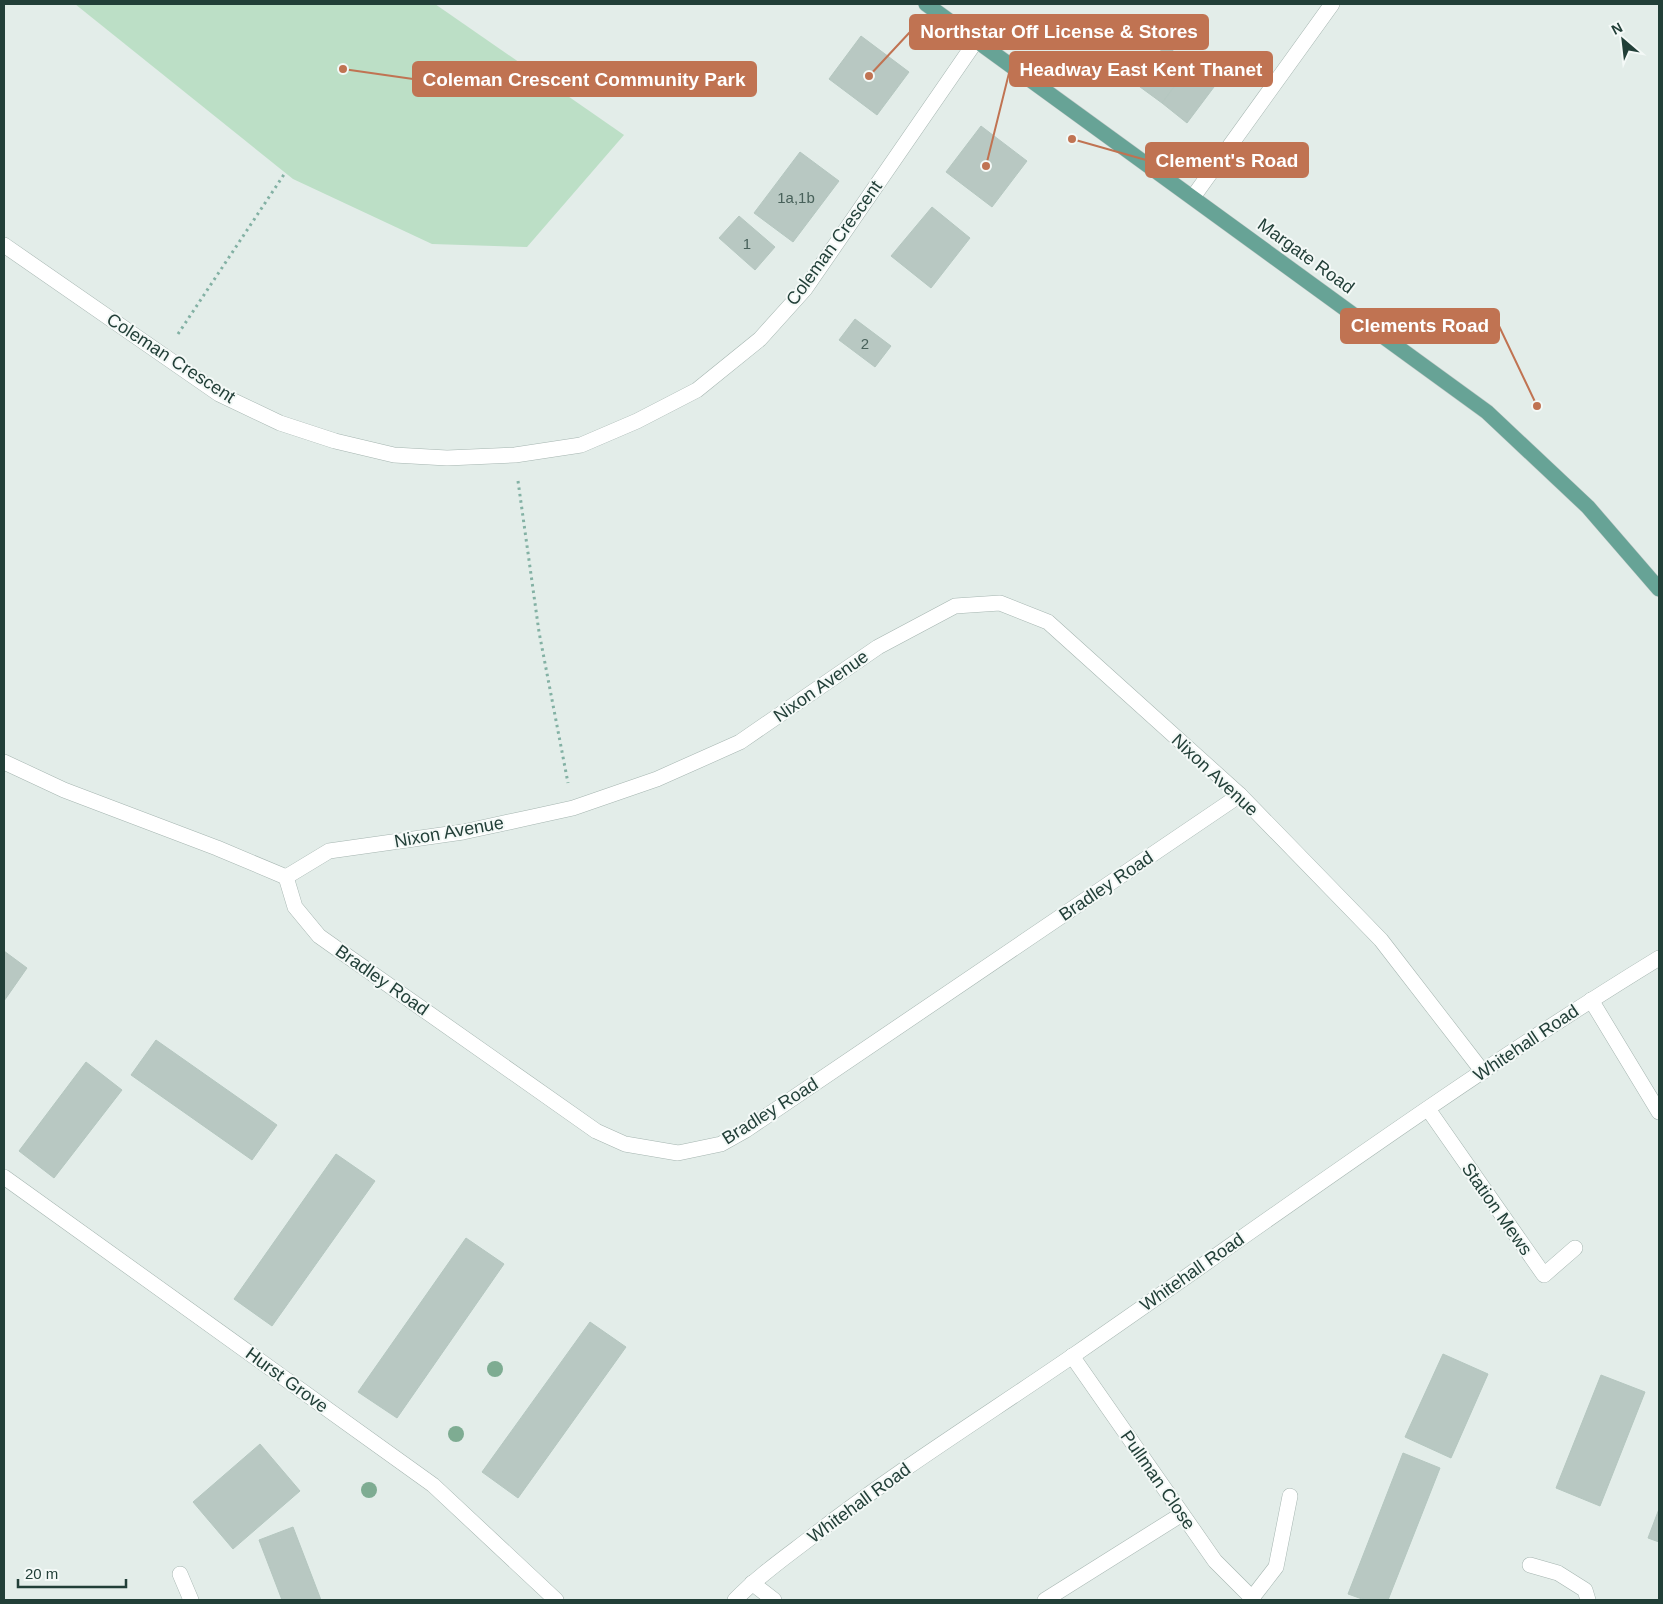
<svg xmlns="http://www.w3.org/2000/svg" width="1663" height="1604" viewBox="0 0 1663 1604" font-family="Arial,sans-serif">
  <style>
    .green { fill: #bcdfc6 }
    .building { fill: #b8c8c2; stroke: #b5c7c0 }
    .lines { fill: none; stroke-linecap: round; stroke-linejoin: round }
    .minor-casing { stroke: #a5b5b0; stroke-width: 16 }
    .major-casing { stroke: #c1c9c7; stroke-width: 16 }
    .path { stroke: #83b1a4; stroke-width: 3; stroke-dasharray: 2.5 4; stroke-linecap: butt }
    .minor { stroke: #fff; stroke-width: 15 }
    .major { stroke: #67a396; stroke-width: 15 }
    .tree { fill: #7eac92 }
    .labels { text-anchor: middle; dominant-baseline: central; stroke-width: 4; stroke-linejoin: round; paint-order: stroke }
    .number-label { font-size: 15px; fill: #48615a }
    .street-label { font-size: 18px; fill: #223f38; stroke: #f4f9f7 }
    .leader { fill: none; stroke: #c07352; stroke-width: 2 }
    .callout-dot { fill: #c07352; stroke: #f4f9f7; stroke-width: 2 }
    .callout { fill: #c07352; stroke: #c07352; stroke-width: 2 }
    .callout-label { font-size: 19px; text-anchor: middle; font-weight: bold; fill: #fff }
  </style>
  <rect width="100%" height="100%" fill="#e3ede9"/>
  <!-- green -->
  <polygon class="green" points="75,4 435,4 624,135 527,247 432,244 293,179"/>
  <!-- building -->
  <g class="building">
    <polygon points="861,36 909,72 877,115 829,79"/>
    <polygon points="1165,45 1191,64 1162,103 1136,84"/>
    <polygon points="1191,64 1217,83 1187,123 1162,103"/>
    <polygon points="981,126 1027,161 992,207 946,172"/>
    <polygon points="800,152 839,181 793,242 754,213"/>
    <polygon points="932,207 970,238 931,288 891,256"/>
    <polygon points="739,216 775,247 755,270 719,238"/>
    <polygon points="855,319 891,346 875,367 839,340"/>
    <polygon points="4,951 27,968 4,1001"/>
    <polygon points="156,1040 277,1125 252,1160 131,1075"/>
    <polygon points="86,1062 122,1090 54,1178 19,1151"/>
    <polygon points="336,1154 375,1181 272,1326 234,1299"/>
    <polygon points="466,1238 504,1264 397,1418 358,1392"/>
    <polygon points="590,1322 626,1347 518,1498 482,1472"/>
    <polygon points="1443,1354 1488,1374 1451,1458 1405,1437"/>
    <polygon points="1601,1375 1645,1392 1600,1506 1556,1488"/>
    <polygon points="260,1444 300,1491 233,1549 193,1502"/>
    <polygon points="1403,1453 1440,1468 1388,1600 1365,1600 1348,1594"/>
    <polygon points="1659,1509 1659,1542 1648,1538"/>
    <polygon points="293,1527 321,1600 282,1600 259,1540"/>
  </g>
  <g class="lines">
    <!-- minor casing -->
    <g class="minor-casing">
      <g id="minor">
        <polyline points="1193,197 1332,4"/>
        <polyline points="4,245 219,394 280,423 335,441 394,455 447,458 515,455 581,445 637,421 697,390 760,339 805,289 976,41"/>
        <polyline points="4,762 64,790 217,848 286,877"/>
        <polyline points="286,877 329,851 463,832 532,817 573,808 657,779 740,742 878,647 955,606 1000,603 1048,622 1240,795 1381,940 1483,1072"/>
        <polyline points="286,877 295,907 319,936 343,953 596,1131 625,1144 678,1153 721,1144 746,1130 1240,795"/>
        <polyline points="1591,1000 1659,1112"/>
        <polyline points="1428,1109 1544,1275 1575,1248"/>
        <polyline points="4,1177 433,1485 556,1600"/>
        <polyline points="1072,1356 1215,1561 1254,1600"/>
        <polyline points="1530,1565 1558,1573 1585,1590 1588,1600"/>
        <polyline points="180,1574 191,1600"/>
        <polyline points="752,1583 774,1600"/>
        <polyline points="1252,1598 1276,1567 1290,1496"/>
        <path d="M 735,1600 C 760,1574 790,1554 818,1532 C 900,1469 988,1414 1074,1355 C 1268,1221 1458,1081 1659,958"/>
        <polyline points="1045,1600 1182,1514"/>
      </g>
    </g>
    <!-- major casing -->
    <g class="major-casing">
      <polyline id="major" points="926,4 1487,412 1588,507 1659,589"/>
    </g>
    <!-- path -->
    <g class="path">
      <polyline points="178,334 285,173"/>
      <polyline points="518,481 539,632 568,783"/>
    </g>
    <!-- minor -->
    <use href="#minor" class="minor"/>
    <!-- major -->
    <use href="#major" class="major"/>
  </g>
  <!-- trees -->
  <g class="tree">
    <circle cx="495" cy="1369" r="8"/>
    <circle cx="456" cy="1434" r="8"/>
    <circle cx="369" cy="1490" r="8"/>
  </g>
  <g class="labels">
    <!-- number labels -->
    <g class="number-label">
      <text x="796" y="197">1a,1b</text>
      <text x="747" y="243">1</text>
      <text x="865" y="343">2</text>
    </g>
    <!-- street labels -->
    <g class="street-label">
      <text transform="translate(834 243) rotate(-54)">Coleman Crescent</text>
      <text transform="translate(1306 256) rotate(36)">Margate Road</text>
      <text transform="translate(171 358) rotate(33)">Coleman Crescent</text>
      <text transform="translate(821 686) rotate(-35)">Nixon Avenue</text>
      <text transform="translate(1215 775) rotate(43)">Nixon Avenue</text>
      <text transform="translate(449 832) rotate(-10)">Nixon Avenue</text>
      <text transform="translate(1106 886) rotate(-34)">Bradley Road</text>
      <text transform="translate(382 980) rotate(35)">Bradley Road</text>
      <text transform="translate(1526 1043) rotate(-34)">Whitehall Road</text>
      <text transform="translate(770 1111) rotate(-32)">Bradley Road</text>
      <text transform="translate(1497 1209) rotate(55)">Station Mews</text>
      <text transform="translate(1192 1272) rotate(-35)">Whitehall Road</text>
      <text transform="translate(287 1380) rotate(36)">Hurst Grove</text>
      <text transform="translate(1158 1480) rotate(55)">Pullman Close</text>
      <text transform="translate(859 1503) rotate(-36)">Whitehall Road</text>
    </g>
  </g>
  <!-- callouts -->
  <path class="leader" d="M869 76L910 32M986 166L1010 69M343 69L413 79M1072 139L1146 160M1537 406L1499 326"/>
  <g class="callout-dot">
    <circle cx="869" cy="76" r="5"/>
    <circle cx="986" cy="166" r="5"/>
    <circle cx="343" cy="69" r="5"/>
    <circle cx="1072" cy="139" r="5"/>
    <circle cx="1537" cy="406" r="5"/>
  </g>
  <g class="callout">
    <rect x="910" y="15" width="298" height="34" rx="5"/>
    <rect x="1010" y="52" width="262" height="34" rx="5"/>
    <rect x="413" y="62" width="343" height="34" rx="5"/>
    <rect x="1146" y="143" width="162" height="34" rx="5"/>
    <rect x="1341" y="309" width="158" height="34" rx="5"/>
  </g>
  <g class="callout-label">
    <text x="1059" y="38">Northstar Off License &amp; Stores</text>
    <text x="1141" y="76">Headway East Kent Thanet</text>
    <text x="584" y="86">Coleman Crescent Community Park</text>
    <text x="1227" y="167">Clement's Road</text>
    <text x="1420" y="332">Clements Road</text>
  </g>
  <!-- border -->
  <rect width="1663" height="1604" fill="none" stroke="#223f38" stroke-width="10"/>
  <!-- north arrow -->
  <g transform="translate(1623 40) rotate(332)" stroke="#f4f9f7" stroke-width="4" paint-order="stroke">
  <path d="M0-4L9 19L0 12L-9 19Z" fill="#223f38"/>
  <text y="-8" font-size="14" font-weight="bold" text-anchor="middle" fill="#223f38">N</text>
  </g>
  <!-- scale -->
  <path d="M18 1579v8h108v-8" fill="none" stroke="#223f38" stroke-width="2.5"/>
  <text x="25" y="1579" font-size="15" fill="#223f38" stroke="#f4f9f7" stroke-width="4" paint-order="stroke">20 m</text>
</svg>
